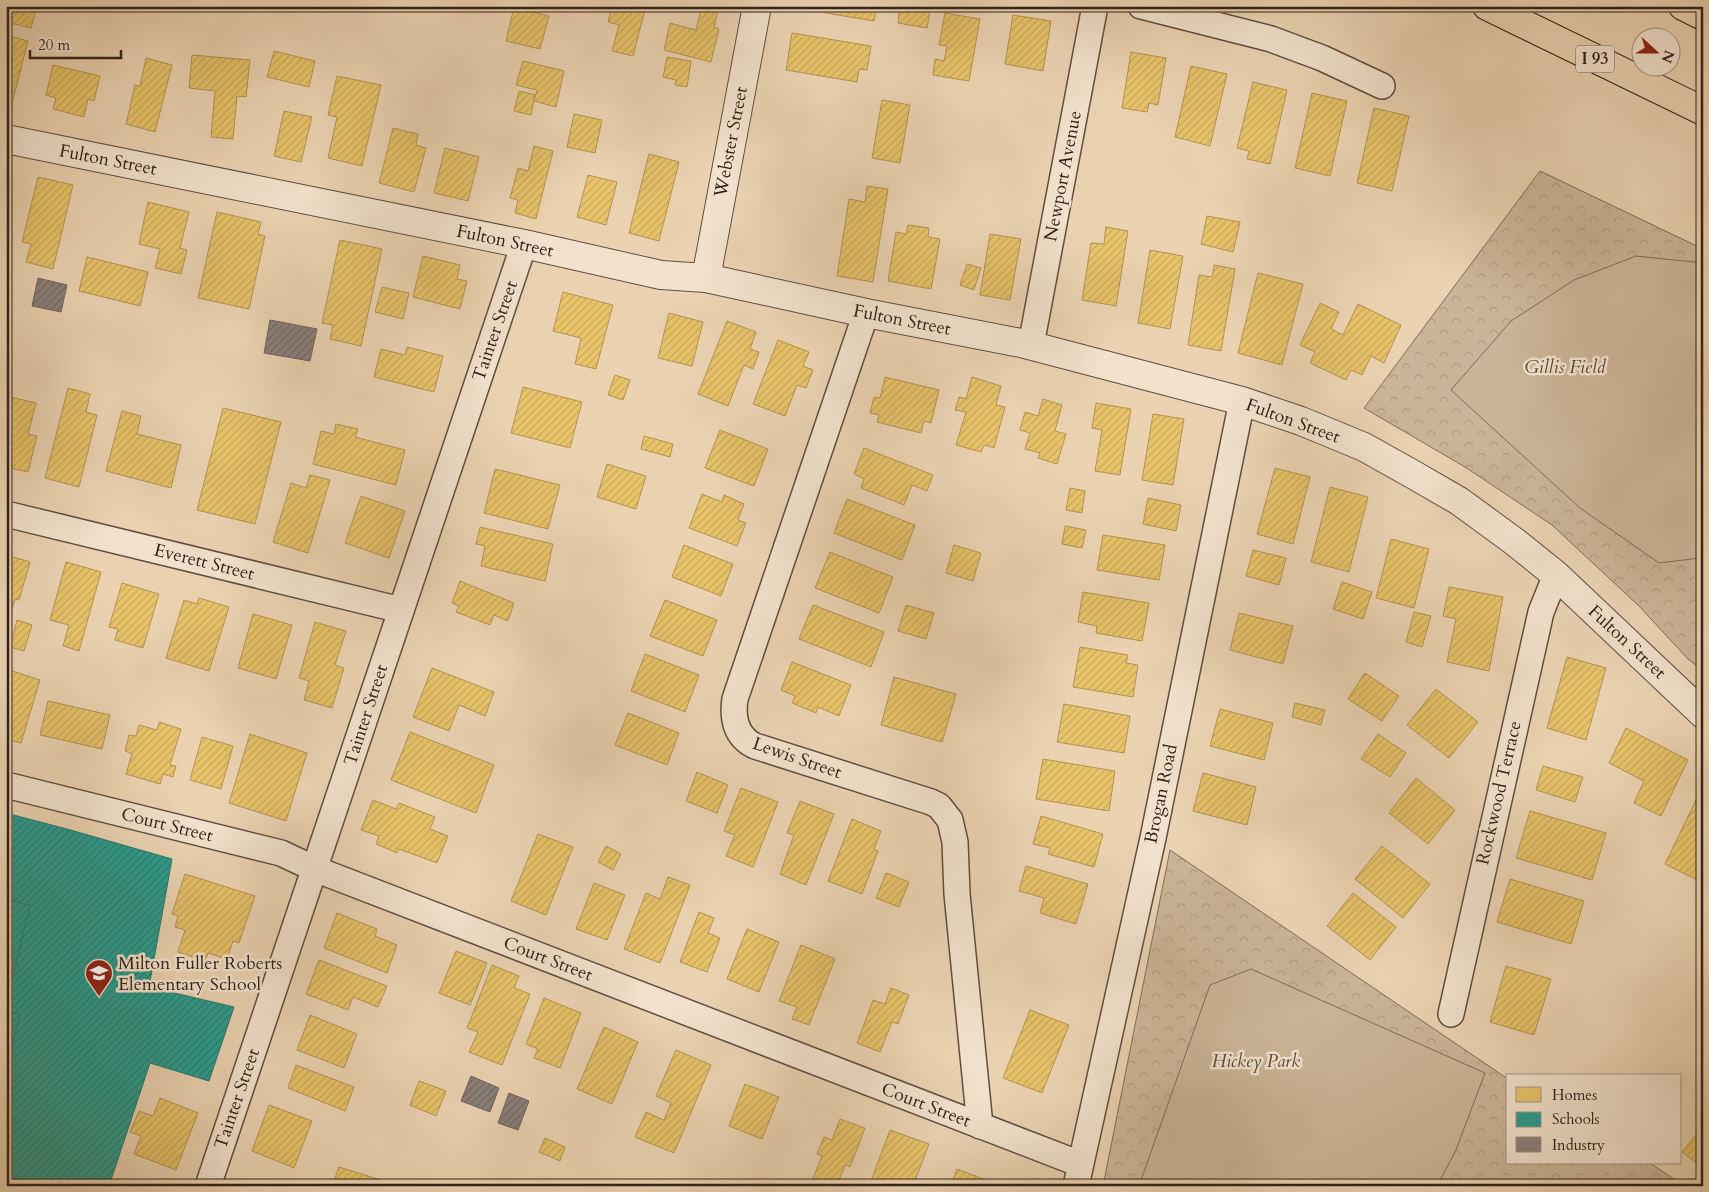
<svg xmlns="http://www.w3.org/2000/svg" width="1709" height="1192" viewBox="0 0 1709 1192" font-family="Cardo,serif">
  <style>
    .park { fill: url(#park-crowns); stroke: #7e6c5a }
    .pitch { fill: #cbb598; stroke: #7e6c5a }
    .homes { fill: url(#homes-hatch); stroke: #b29352 }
    .schools { fill: url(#schools-hatch); stroke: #2c786c }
    .industry { fill: url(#industry-hatch); stroke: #6f645f }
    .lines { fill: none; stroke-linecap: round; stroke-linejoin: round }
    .minor-casing { stroke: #5f4e41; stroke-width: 28 }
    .tertiary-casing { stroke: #5f4e41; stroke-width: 30 }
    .motorway-casing { stroke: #30221b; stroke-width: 30 }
    .minor { stroke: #f2e2cd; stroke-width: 25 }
    .tertiary { stroke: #f2e2cd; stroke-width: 28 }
    .motorway { stroke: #ebd3b2; stroke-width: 28 }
    .labels { text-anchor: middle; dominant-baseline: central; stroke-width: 5; stroke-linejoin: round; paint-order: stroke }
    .shield { fill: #f2e2cd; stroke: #6a5c50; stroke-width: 1 }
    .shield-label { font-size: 16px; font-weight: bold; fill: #30221b }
    .street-label { font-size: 18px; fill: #30221b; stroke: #f2e2cd }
    .park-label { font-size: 18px; font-style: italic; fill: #57473a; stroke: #f2e2cd }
    .poi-label { font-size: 18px; fill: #30221b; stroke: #f2e2cd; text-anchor: start }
  </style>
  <defs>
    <pattern id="park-crowns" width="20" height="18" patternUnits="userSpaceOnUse" patternTransform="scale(1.25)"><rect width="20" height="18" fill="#cbb598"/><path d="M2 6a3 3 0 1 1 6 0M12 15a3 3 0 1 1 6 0" fill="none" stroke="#af9b82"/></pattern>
    <pattern id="homes-hatch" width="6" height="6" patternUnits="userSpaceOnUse" patternTransform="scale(1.25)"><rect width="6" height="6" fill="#e9c46a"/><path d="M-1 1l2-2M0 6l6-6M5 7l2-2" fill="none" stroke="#c8a85b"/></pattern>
    <pattern id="schools-hatch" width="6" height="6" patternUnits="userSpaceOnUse" patternTransform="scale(1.25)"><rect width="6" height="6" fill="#2a9d8f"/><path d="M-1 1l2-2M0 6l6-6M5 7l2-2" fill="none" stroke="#248074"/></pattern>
    <pattern id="industry-hatch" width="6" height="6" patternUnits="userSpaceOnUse" patternTransform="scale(1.25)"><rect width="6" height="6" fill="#8a817c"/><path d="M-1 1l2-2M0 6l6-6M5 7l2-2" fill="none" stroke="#716965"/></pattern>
  </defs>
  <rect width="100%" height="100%" fill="#ebd3b2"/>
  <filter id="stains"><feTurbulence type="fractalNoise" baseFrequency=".004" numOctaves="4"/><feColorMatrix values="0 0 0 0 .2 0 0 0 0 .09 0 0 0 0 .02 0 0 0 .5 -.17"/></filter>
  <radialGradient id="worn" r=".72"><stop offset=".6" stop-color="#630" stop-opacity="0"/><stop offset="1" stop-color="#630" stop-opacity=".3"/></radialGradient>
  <!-- park -->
  <g class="park">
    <polygon points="1540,171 1703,249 1703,671 1688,659 1639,606 1552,525 1465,467 1364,408"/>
    <polygon points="1170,850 1508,1079 1508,1163 1650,1163 1684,1186 1103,1186"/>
  </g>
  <!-- pitch -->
  <g class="pitch">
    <polygon points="1636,256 1703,263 1703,554 1700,558 1659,563 1580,508 1451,390 1511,321 1574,280"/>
    <polygon points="1251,969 1485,1073 1456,1150 1437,1186 1139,1186 1210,985"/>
  </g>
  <!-- homes -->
  <g class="homes">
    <polygon points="6,6 37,7 31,28 6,22"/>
    <polygon points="612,6 646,6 633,56 612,51 619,25 608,22"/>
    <polygon points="702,6 719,6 714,27 719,29 711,62 664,50 670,23 696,30"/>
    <polygon points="796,6 877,6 874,21 796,8"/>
    <polygon points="900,6 931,6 927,28 898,23"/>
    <polygon points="514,7 549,16 540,49 506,41"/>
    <polygon points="945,13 980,19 969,81 933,75 935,59 944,61 947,46 939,45"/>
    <polygon points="1013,15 1051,21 1043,71 1005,64"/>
    <polygon points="792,33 871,46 867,70 859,69 857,82 786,70"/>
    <polygon points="6,35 28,41 9,115 6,114"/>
    <polygon points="274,51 315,61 309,87 267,77"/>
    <polygon points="1131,52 1166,58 1158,105 1149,103 1147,112 1122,108"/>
    <polygon points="192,55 250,60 246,97 237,96 233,139 211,137 215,91 189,88"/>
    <polygon points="667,57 691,61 687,87 675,85 676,80 663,77"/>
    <polygon points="146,58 172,65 155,132 126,124 135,85 140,86"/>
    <polygon points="523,61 564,71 556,107 534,101 537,90 516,85"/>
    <polygon points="53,65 100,76 94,101 88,99 84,117 53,109 56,98 46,95"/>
    <polygon points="1191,66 1227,74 1210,146 1175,137"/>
    <polygon points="337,76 381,85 362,166 328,158 337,117 328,115"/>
    <polygon points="1253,82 1287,90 1270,164 1247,159 1249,151 1237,148"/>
    <polygon points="519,91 535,95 531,115 514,111"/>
    <polygon points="1312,93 1347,101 1330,176 1295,168"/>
    <polygon points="882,100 910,105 900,163 872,158"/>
    <polygon points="1374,108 1409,116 1392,191 1357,183"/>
    <polygon points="284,111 312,117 301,162 274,156"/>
    <polygon points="574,114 602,120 595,153 567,147"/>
    <polygon points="393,128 418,134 416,145 426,148 414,192 379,183"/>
    <polygon points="534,146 553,151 536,219 515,213 518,200 510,198 518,168 528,171"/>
    <polygon points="445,148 479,157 468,201 434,193"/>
    <polygon points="649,154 679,162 659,241 629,233"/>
    <polygon points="588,175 617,182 606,225 577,217"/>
    <polygon points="38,177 73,185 53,269 26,262 31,244 22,242"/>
    <polygon points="867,186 888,189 873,282 837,276 849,199 865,202"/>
    <polygon points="148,202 189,212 180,248 187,250 181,274 155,268 160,249 139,244"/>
    <polygon points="217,212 261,222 258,234 265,236 249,309 198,298"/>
    <polygon points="1207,216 1240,222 1233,252 1201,244"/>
    <polygon points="908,225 929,228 928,237 940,239 931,289 888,281 896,232 906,234"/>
    <polygon points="1106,227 1128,231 1116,306 1082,300 1091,243 1104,244"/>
    <polygon points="990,234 1021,239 1010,300 980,295"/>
    <polygon points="340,240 382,249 361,346 330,339 333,325 322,323"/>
    <polygon points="1150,250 1183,256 1170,329 1138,323"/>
    <polygon points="423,256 460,265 457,279 467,281 460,309 413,297"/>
    <polygon points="87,257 148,272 140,306 79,291"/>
    <polygon points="967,264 981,268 974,290 960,285"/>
    <polygon points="1214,265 1235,269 1221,351 1188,345 1199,275 1212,277"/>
    <polygon points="1258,273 1303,284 1282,365 1238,353"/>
    <polygon points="382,287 409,293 403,319 375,312"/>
    <polygon points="563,292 613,305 596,369 575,364 581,338 553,331"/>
    <polygon points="1320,303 1339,312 1331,329 1343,335 1358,304 1401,325 1384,363 1371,356 1362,375 1351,370 1346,380 1310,363 1315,352 1300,345"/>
    <polygon points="669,313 703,322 692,366 658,358"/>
    <polygon points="727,321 756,332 750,349 759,352 753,369 744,365 728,406 698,394"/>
    <polygon points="778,340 809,352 803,366 813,370 806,388 797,385 785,416 753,404"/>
    <polygon points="407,347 443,356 434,392 374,377 381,349 405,355"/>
    <polygon points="615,375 630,380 623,400 608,395"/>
    <polygon points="885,377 939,390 931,423 924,421 921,433 877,422 879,415 870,413 874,397 880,398"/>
    <polygon points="972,377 1001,386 996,405 1005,407 994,448 984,445 981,452 956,445 966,412 955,410 959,397 966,399"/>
    <polygon points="523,387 582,402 570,448 511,433"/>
    <polygon points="68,388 90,394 86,412 97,415 79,487 45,478"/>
    <polygon points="6,396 36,403 28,434 37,436 28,472 6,467"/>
    <polygon points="1043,399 1062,405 1055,431 1066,434 1057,464 1038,458 1040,453 1025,449 1030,433 1020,430 1025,412 1038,416"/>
    <polygon points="1096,403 1131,409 1120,475 1095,471 1102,430 1092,428"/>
    <polygon points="223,408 281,422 255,524 197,510"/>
    <polygon points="122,411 141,416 137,434 181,445 171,488 106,471"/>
    <polygon points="1153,414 1184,419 1173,485 1142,480"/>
    <polygon points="336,424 358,429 355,437 405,450 396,485 313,464 321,431 334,434"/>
    <polygon points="720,430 768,449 754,486 705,468"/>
    <polygon points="644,436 673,444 670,457 641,449"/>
    <polygon points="864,448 933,475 927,491 912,485 904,505 861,488 864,479 854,474"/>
    <polygon points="607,464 646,476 636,509 597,497"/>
    <polygon points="1275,468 1310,477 1293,544 1257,534"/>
    <polygon points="495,469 560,485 548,529 484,513"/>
    <polygon points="310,475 330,480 308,553 273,542 291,483 306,488"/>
    <polygon points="1330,487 1368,497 1349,572 1311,562"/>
    <polygon points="1070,488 1085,491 1082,513 1066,510"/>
    <polygon points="702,494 722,502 724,495 744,504 738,520 746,523 737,546 689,528"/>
    <polygon points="361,496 405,511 389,558 345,543"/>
    <polygon points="1148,498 1181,505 1176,531 1143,524"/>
    <polygon points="847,499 915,525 902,560 834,533"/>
    <polygon points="1065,526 1086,530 1082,548 1062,544"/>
    <polygon points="480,527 553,544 545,581 481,566 485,546 476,544"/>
    <polygon points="1103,535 1165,545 1159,580 1097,570"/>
    <polygon points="1391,539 1429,549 1414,608 1376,598"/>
    <polygon points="684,545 733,564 721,596 672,577"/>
    <polygon points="954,545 981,553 973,581 946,573"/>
    <polygon points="1253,550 1286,558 1279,585 1246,576"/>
    <polygon points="830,552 893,577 879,613 815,588"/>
    <polygon points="6,555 30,562 19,600 15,599 8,625 6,624"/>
    <polygon points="66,562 101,572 79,651 63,646 69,625 50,620"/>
    <polygon points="460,581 514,603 508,621 494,615 490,625 456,612 459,606 452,603"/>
    <polygon points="1342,582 1372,592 1363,619 1333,609"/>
    <polygon points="122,583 159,594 143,648 115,640 118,629 109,627"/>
    <polygon points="1449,587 1503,597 1489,671 1447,662 1456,619 1443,616"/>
    <polygon points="1083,592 1149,603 1142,641 1096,633 1097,626 1078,622"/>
    <polygon points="199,598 229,607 209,671 166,658 184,600 197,604"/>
    <polygon points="665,600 717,620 703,656 650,636"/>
    <polygon points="813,605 884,632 871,667 799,639"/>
    <polygon points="906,605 934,613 926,639 898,631"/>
    <polygon points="1414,612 1431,616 1422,647 1406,642"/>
    <polygon points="1239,613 1293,626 1283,664 1230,650"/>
    <polygon points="253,614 292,625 276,679 238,668"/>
    <polygon points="17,620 32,625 24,651 10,647"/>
    <polygon points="315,622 346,631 335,665 344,668 332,708 304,700 309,681 299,678"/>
    <polygon points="1080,647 1128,655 1126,663 1138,665 1133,697 1073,687"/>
    <polygon points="645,654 699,675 685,712 631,691"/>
    <polygon points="1567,657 1606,668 1586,740 1547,728"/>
    <polygon points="792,662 851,685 839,716 818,707 816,713 792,703 795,696 781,690"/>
    <polygon points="432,668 494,692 485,716 459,705 449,731 413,717"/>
    <polygon points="9,670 40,680 21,743 6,739 6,680"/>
    <polygon points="1365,673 1399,696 1382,721 1348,699"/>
    <polygon points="894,677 956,694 942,742 881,725"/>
    <polygon points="1436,689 1478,722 1449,758 1407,725"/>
    <polygon points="48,701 110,715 102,749 40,735"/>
    <polygon points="1295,703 1325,710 1321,725 1292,717"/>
    <polygon points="1064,704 1130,716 1124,753 1057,742"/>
    <polygon points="1220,709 1273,723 1264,760 1210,746"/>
    <polygon points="628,713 679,733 667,765 615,745"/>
    <polygon points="159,722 181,729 170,765 176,766 173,777 163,774 160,784 126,774 132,754 125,751 129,735 136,736 139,725 157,730"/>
    <polygon points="1626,728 1688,760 1661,816 1634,803 1644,781 1609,763"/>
    <polygon points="410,732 494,765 476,813 391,780"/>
    <polygon points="250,734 307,753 286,821 229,803"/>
    <polygon points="1378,734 1406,753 1390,777 1361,759"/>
    <polygon points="202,737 233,746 221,789 190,780"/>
    <polygon points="1043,759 1115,771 1109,811 1036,799"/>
    <polygon points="1543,766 1583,777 1575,802 1536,790"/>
    <polygon points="697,772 728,785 717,813 686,801"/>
    <polygon points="1203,773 1256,787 1247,825 1193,811"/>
    <polygon points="1416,778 1455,810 1428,844 1389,813"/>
    <polygon points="741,788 778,802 753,867 726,856 735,835 724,831"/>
    <polygon points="1699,794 1703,796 1703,877 1701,882 1665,864"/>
    <polygon points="373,800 396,809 399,803 435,817 430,829 448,836 437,863 399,849 397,853 376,844 379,836 361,830"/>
    <polygon points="800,801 834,814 806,885 780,874 794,835 787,833"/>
    <polygon points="1530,811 1606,833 1592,880 1516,858"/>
    <polygon points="1041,816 1103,834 1094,867 1048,854 1050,848 1033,844"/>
    <polygon points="852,819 881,831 874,849 878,851 862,894 828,881"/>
    <polygon points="538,834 573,847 546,915 511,901"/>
    <polygon points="606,846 621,854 613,870 598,862"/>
    <polygon points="1382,846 1430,884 1403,918 1355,879"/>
    <polygon points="1026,866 1088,884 1076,924 1040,913 1044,898 1019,891"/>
    <polygon points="886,873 909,882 899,907 876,898"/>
    <polygon points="185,874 255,896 239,943 233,941 227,959 208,953 205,961 178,952 185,930 175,927 178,916 172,914"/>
    <polygon points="668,877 690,885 660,963 624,949 646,893 660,899"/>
    <polygon points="1510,879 1584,901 1571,944 1497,922"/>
    <polygon points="594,883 625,895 607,940 576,929"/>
    <polygon points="1353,893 1396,927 1370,960 1327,926"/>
    <polygon points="699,912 714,918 708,933 720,938 707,972 680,962"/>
    <polygon points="337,913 377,929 375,936 397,945 387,973 324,948"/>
    <polygon points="747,929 779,942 759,992 727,979"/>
    <polygon points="801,945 835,959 809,1025 792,1019 797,1007 779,1001"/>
    <polygon points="456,951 487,963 470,1005 439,993"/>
    <polygon points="319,960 387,986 378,1007 353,997 348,1010 306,994"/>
    <polygon points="492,965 519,976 514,988 530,994 502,1065 469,1052 478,1032 467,1028"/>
    <polygon points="1506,966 1551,979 1534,1035 1490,1022"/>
    <polygon points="891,988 909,995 898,1024 892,1022 880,1052 857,1043 873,1000 885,1004"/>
    <polygon points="544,998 581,1013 560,1068 534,1058 538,1049 526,1044"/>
    <polygon points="1030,1010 1069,1025 1042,1093 1003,1078"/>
    <polygon points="310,1015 357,1034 344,1068 297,1050"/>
    <polygon points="604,1027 638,1042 612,1104 577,1089"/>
    <polygon points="676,1050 711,1065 674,1153 635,1137 646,1112 664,1120 671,1103 656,1096"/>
    <polygon points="296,1065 354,1087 345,1111 288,1088"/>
    <polygon points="419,1081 446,1091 436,1116 410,1105"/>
    <polygon points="745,1084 779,1097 762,1139 729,1126"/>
    <polygon points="160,1098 198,1113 176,1170 134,1154 141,1136 130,1132 139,1111 153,1116"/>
    <polygon points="269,1105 312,1121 294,1168 252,1151"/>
    <polygon points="840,1119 865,1128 850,1167 845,1165 837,1186 823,1186 812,1181 822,1156 817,1154 824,1137 832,1140"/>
    <polygon points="1703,1126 1703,1168 1682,1152"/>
    <polygon points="890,1130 929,1144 913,1186 869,1186"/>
    <polygon points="545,1138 565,1147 560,1161 539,1152"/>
    <polygon points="339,1167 397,1185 332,1186"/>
    <polygon points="957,1169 991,1182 989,1186 951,1186"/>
  </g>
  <!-- schools -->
  <g class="schools">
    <polygon points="6,813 67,829 172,859 149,987 234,1007 209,1081 150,1063 109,1186 6,1186"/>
    <polygon points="6,899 30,905 6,1005"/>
    <polygon points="6,1011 20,1014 6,1072"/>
  </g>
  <!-- industry -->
  <g class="industry">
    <polygon points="38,278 67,285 61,312 32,306"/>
    <polygon points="270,320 317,329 310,361 264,353"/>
    <polygon points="471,1076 499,1088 490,1112 461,1101"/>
    <polygon points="509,1093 529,1101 518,1130 498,1123"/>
  </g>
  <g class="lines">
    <!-- minor casing -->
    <g class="minor-casing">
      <g id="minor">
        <polyline points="1141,6 1271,39 1322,58 1382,86"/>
        <path d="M 866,313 L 735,699 C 732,719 736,737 755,746 L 931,802 L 939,806 L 950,820 L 955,842 L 957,894 L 980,1126"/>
        <polyline points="1031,345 1095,6"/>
        <polyline points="6,514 401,610"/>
        <polyline points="6,785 281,853 315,869 1080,1164"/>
        <polyline points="1451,1014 1541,612 1556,575"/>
        <polyline points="208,1186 524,244"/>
        <polyline points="1076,1186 1153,838 1242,401"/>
      </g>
    </g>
    <!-- tertiary casing -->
    <g class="tertiary-casing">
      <g id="tertiary">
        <polyline points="6,139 524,244 661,275 706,278 866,313 1021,343 1242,401 1301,421 1364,447 1414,475 1459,501 1515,542 1556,575 1703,714"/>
        <polyline points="706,278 757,6"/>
      </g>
    </g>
    <!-- motorway casing -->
    <g class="motorway-casing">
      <g id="motorway">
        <polyline points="1487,6 1703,111"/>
        <polyline points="1683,6 1703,16"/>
      </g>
    </g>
    <!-- minor -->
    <use href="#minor" class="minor"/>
    <!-- tertiary -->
    <use href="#tertiary" class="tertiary"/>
    <!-- motorway -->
    <use href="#motorway" class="motorway"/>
  </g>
  <!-- icons -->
  <defs>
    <g id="school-pin" transform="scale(1.4375)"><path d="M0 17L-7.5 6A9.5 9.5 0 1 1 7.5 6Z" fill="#8f2418" stroke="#f2e2cd"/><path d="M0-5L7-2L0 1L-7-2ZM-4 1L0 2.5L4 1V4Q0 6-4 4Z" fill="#fff"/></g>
  </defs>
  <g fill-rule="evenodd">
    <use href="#school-pin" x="99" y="973"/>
  </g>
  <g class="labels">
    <!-- shield labels -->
    <rect class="shield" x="1576" y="45.5" width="38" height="27" rx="4"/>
    <g class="shield-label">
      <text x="1595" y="59">I 93</text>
    </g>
    <!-- street labels -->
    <g class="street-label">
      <text transform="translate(731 142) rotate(-79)">Webster Street</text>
      <text transform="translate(108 160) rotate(11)">Fulton Street</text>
      <text transform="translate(1063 176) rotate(-79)">Newport Avenue</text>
      <text transform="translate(505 241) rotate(12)">Fulton Street</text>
      <text transform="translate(902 320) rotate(11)">Fulton Street</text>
      <text transform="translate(495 331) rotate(-71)">Tainter Street</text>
      <text transform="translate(1293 421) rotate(20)">Fulton Street</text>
      <text transform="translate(204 562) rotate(14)">Everett Street</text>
      <text transform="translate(1627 642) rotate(43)">Fulton Street</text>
      <text transform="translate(366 715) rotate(-72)">Tainter Street</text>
      <text transform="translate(797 758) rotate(19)">Lewis Street</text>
      <text transform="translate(1499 793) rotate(-77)">Rockwood Terrace</text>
      <text transform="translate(1161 794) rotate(-78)">Brogan Road</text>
      <text transform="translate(167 825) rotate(14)">Court Street</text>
      <text transform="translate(548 959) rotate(21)">Court Street</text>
      <text transform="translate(237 1099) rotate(-71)">Tainter Street</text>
      <text transform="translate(926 1105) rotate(21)">Court Street</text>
    </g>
    <!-- park labels -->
    <g class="park-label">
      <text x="1565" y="367">Gillis Field</text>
      <text x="1256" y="1061">Hickey Park</text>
    </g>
    <!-- poi labels -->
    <g class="poi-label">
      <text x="118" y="963">Milton Fuller Roberts<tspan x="118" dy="21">Elementary School</tspan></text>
    </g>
  </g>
  <!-- margin -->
  <rect width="1709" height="1192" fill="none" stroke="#ebd3b2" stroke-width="25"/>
  <rect x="8" y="8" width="1694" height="1177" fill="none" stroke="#30221b" stroke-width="2.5"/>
  <rect x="12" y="12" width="1684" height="1167" fill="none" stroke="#30221b"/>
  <!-- legend -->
  <rect x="1506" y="1074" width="175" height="90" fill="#f2e2cd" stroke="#a49586"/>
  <rect x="1516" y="1087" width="25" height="15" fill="#e9c46a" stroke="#a49586"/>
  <text x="1552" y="1100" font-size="15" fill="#30221b">Homes</text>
  <rect x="1516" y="1112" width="25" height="15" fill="#2a9d8f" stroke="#a49586"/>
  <text x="1552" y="1124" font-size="15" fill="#30221b">Schools</text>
  <rect x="1516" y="1137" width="25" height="15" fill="#8a817c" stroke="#a49586"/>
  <text x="1552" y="1150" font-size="15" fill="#30221b">Industry</text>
  <!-- north arrow -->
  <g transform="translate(1656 52) rotate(111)"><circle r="24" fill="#f2e2cd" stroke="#a49586"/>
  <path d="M0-4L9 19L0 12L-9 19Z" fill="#8f2418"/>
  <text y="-8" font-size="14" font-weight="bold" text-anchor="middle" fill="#30221b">N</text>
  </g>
  <!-- scale -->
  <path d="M30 50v8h91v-8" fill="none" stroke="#30221b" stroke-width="2.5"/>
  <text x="38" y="50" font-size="15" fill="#30221b" stroke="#f2e2cd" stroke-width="4" paint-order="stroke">20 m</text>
  <rect width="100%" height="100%" filter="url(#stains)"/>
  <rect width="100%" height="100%" fill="url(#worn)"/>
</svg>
